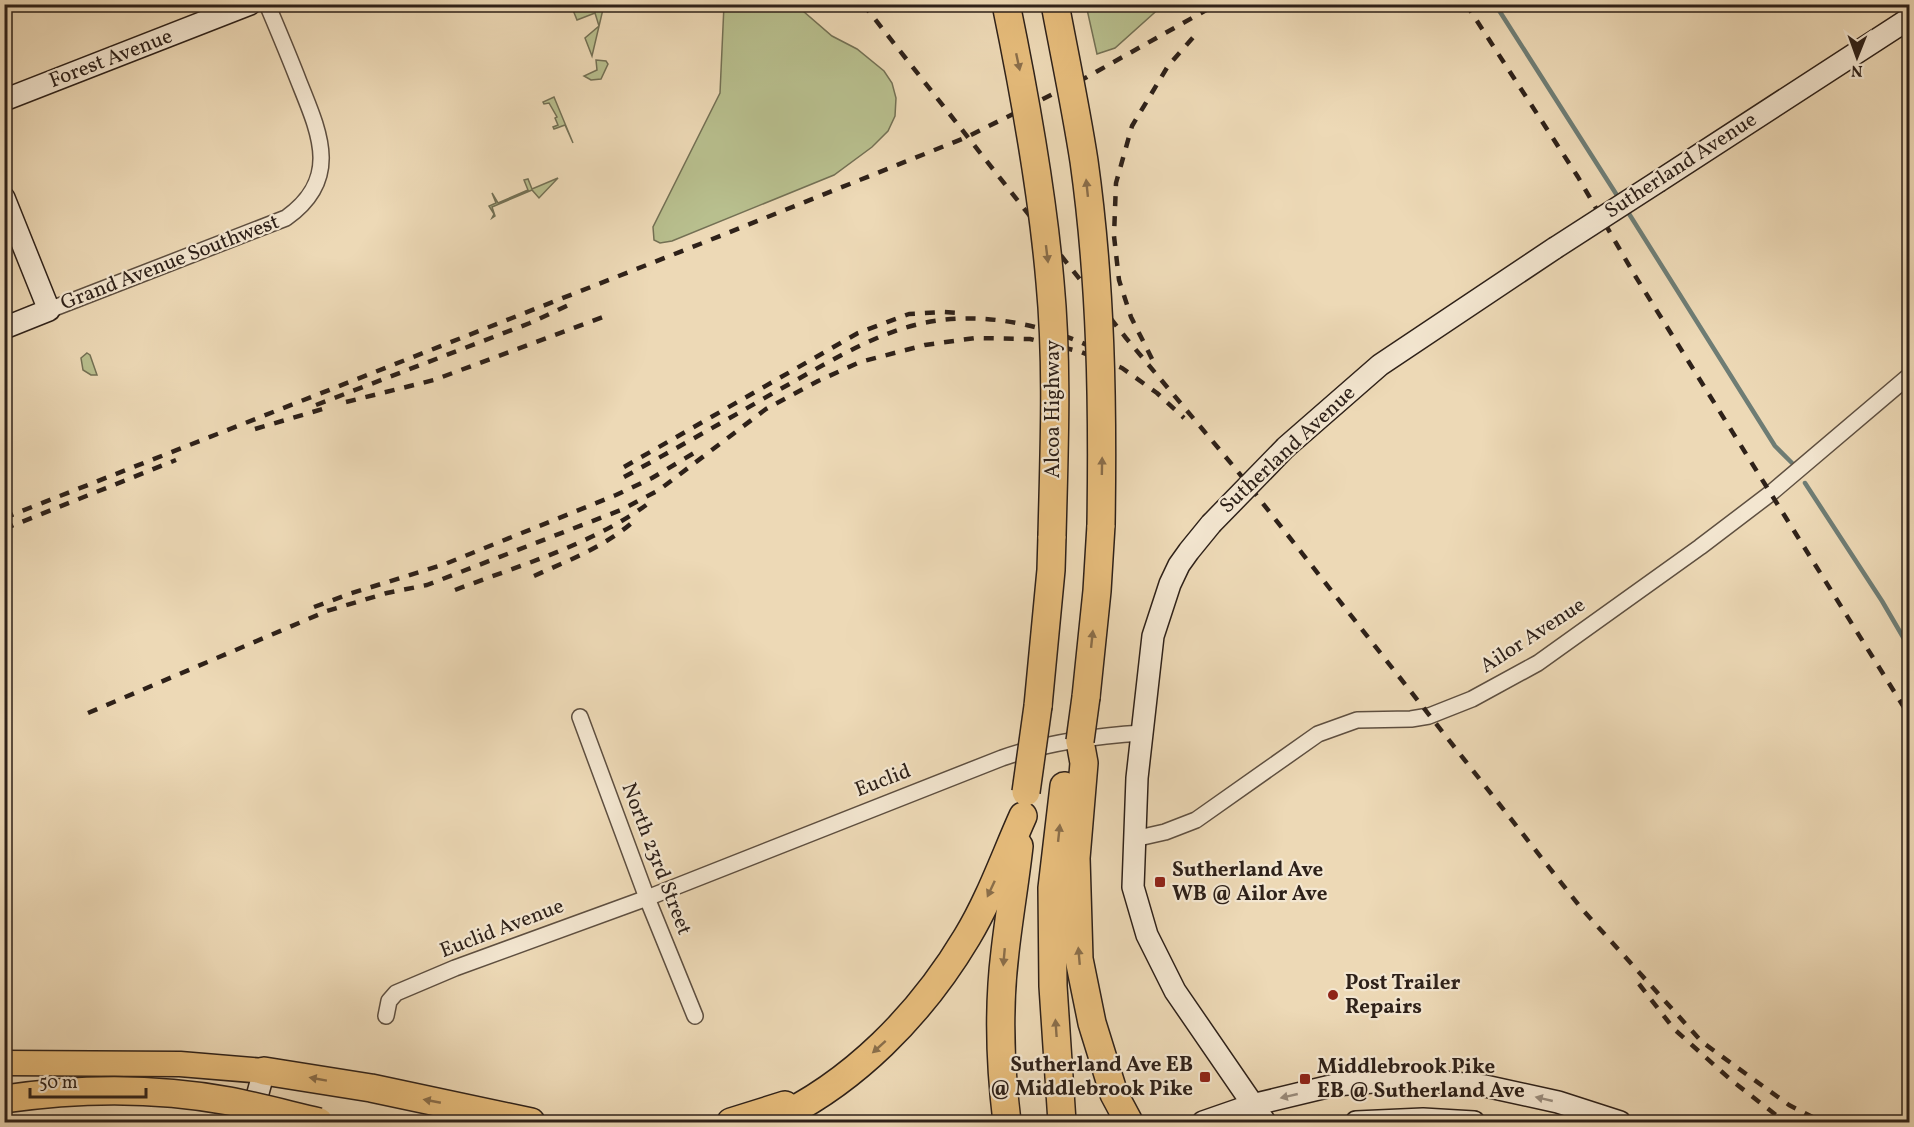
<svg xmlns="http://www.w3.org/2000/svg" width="1914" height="1127" viewBox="0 0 1914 1127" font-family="Vollkorn,serif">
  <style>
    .green { fill: #b8bf8e; stroke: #737054; stroke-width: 1.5 }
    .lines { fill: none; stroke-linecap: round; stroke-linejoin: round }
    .stream { stroke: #6e7d75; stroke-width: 4.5 }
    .street-casing { stroke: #5e4f40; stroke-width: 18 }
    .secondary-casing { stroke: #2e2119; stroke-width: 24 }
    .primary-casing { stroke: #2e2119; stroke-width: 27 }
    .highway-casing { stroke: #2e2119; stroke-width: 30 }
    .street { stroke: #f3e6d0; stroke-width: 15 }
    .secondary { stroke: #f3e6d0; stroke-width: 21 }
    .primary { stroke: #e6bc7b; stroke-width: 24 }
    .highway { stroke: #e6bc7b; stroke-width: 27 }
    .rail { stroke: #2e2119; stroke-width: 4.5; stroke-dasharray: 10 10; stroke-linecap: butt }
    .secondary-bridge-casing { stroke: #2e2119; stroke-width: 24; stroke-linecap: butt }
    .highway-bridge-casing { stroke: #2e2119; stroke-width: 30; stroke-linecap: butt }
    .secondary-bridge { stroke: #f3e6d0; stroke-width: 21 }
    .highway-bridge { stroke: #e6bc7b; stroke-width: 27 }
    .oneway { fill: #8a6e4a }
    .oneway2 { fill: #9a8d7e }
    .poi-dot { fill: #8f2418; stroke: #f3e6d0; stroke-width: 2 }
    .labels { text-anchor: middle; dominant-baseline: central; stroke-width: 4.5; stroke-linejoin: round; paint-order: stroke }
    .street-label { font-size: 21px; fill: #2e2119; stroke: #f3e6d0 }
    .poi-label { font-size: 21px; font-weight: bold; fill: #2e2119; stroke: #f3e6d0; text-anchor: start }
  </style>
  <rect width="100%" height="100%" fill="#edd9b6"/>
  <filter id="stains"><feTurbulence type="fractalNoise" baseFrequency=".00333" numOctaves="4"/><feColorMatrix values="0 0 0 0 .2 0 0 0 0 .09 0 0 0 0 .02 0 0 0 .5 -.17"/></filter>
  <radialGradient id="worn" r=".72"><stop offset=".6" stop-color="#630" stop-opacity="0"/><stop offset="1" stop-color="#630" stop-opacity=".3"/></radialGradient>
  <!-- green -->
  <g class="green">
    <polygon points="571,5 604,5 592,56 585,38 599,26 595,13 577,20"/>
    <polygon points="724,5 796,5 832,36 857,49 884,71 892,83 896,98 895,116 888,131 872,147 834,175 672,241 660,243 654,240 653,227 720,93"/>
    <polygon points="1086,5 1086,4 1163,5 1115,48 1097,54"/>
    <polygon points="596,60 606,61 608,64 601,79 591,80 584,76 597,70"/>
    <polygon points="554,97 573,143 565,125 554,129 553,127 558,125 555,118 557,117 549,103 544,104 543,102"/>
    <polygon points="558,178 539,198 532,190 492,207 495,216 492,218 494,214 489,206 496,203 492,193 498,203 528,190 524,180 528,179 532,189"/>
    <polygon points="87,353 90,355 97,375 91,375 83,370 81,358"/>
  </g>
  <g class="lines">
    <!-- stream -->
    <g class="stream">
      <polyline points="1495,4 1620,200"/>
      <polyline points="1626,209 1775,446 1792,463"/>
      <polyline points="1805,483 1882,601 1910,649"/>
    </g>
    <!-- street casing -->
    <g class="street-casing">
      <g id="street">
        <path d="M 49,310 L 286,218 C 341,179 320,134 299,82 C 289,56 278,30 267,4"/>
        <polyline points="580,717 647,898 695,1016"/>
        <polyline points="1134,839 1165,832 1196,820 1318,734 1357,720 1411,719 1429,716 1472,699 1538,663 1700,547 1771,493 1910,375"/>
        <path d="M 386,1016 L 389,1001 L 396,993 L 455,968 L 647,898 L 1002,758 C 1048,742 1094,736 1142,733"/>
      </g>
    </g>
    <!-- secondary casing -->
    <g class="secondary-casing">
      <g id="secondary">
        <polyline points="4,100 250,4"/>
        <polyline points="1659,181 1910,18"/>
        <polyline points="4,198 49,310 4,328"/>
        <polyline points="1286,447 1380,365 1555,248"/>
        <polyline points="1211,524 1189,551 1179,565 1170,584 1153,636 1137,778 1133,887 1147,935 1175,991 1265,1122"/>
        <polyline points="250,1122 264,1071"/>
        <polyline points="1203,1122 1252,1105 1335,1085 1412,1079 1485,1086 1558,1102 1620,1122"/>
        <polyline points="1356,1122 1423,1119 1474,1122"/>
      </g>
    </g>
    <!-- primary casing -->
    <g class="primary-casing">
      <polyline id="primary" points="4,1063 180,1064 264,1071"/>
    </g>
    <!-- highway casing -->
    <g class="highway-casing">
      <g id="highway">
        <polyline points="1086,697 1097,591 1101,525"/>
        <polyline points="1038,706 1051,570 1052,536"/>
        <polyline points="1080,741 1084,763 1076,858 1079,959 1092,1023 1114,1094 1129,1122"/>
        <polyline points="264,1071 371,1088 531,1122"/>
        <polyline points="731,1122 785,1105"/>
        <path d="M 770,1122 C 853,1084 921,1014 967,937 C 990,899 1005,856 1023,816"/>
        <path d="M 1007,1122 C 1000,1065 998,1009 1005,952 C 1009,916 1015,882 1019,846"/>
        <polyline points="1062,1122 1053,986 1052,888 1064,786"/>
      </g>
    </g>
    <!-- street -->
    <use href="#street" class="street"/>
    <!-- secondary -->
    <use href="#secondary" class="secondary"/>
    <!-- primary -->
    <use href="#primary" class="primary"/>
    <!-- highway -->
    <use href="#highway" class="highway"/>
    <!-- rail -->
    <g class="rail">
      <polyline points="863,4 1126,338 1235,468 1581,908 1702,1042 1789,1105 1822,1122"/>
      <polyline points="1466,4 1578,177 1634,274 1910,717"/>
      <polyline points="1152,359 1131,317 1119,280 1114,236 1116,183 1132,126 1168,66 1196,34"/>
      <polyline points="346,402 434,380 611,314"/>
      <polyline points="316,405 530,323 575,302"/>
      <polyline points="255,429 326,408"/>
      <polyline points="624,467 858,333 909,314 943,312 960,313"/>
      <path d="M 624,477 C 675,449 725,421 775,392 C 821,367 868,336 919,324 C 984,309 1051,326 1109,355"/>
      <polyline points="4,518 700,244 967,137 1087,77 1217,4"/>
      <polyline points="4,529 176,460"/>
      <path d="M 534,576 C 569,560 607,546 636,519"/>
      <path d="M 455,590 C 523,564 595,544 653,500"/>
      <polyline points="314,607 349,594 445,564 616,495 652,478 699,450"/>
      <polyline points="88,713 327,611 387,593 427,585 621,510 659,490 766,409 818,381 860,362 925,345 975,338 1030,339 1081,352 1122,368 1157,393 1184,418"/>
      <polyline points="1639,984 1674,1029 1731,1080 1785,1122"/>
    </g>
    <!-- secondary-bridge casing -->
    <g class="secondary-bridge-casing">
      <g id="secondary-bridge">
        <polyline points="1555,248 1659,181"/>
        <polyline points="1211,524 1286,447"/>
      </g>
    </g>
    <!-- highway-bridge casing -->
    <g class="highway-bridge-casing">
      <g id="highway-bridge">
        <path d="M 1006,4 C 1025,96 1042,189 1050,282 C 1058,367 1054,452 1052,536"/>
        <path d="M 1055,4 C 1065,57 1076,109 1084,161 C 1101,282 1103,404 1101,525"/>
        <polyline points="1080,741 1086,697"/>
        <polyline points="1026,792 1038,706"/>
        <path d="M 4,1099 C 79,1088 154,1087 229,1101 C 259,1107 289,1115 319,1122"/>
      </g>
    </g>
    <!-- secondary-bridge -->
    <use href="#secondary-bridge" class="secondary-bridge"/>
    <!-- highway-bridge -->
    <use href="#highway-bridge" class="highway-bridge"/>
  </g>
  <!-- one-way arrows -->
  <defs><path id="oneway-solid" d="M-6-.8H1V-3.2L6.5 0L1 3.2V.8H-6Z" transform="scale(1.5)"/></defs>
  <g class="oneway">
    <use href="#oneway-solid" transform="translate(1018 62) rotate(78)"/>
    <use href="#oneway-solid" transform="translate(1087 188) rotate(-96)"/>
    <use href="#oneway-solid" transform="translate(1047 254) rotate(83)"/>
    <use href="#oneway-solid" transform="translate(1102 466) rotate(-89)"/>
    <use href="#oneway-solid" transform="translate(1092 639) rotate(-84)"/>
    <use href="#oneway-solid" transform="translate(1059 833) rotate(-84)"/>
    <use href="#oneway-solid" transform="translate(991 889) rotate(115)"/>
    <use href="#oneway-solid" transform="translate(1079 956) rotate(-95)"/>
    <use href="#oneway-solid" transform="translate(1004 957) rotate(95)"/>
    <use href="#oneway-solid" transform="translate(1056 1028) rotate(-94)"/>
    <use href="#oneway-solid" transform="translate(879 1047) rotate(138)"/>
    <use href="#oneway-solid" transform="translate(318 1079) rotate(-170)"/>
    <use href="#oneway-solid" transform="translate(432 1101) rotate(-169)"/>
  </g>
  <g class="oneway2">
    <use href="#oneway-solid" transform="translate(1289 1096) rotate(167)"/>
    <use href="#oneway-solid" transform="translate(1544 1099) rotate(-167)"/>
  </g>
  <!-- markers -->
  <g class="poi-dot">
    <rect x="1154" y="876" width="12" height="12" rx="3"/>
    <circle cx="1333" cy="995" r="6"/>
    <rect x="1199" y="1071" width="12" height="12" rx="3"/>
    <rect x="1299" y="1073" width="12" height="12" rx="3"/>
  </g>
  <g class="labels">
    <!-- street labels -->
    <g class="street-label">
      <text transform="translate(111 59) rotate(-21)">Forest Avenue</text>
      <text transform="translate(1681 166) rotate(-33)">Sutherland Avenue</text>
      <text transform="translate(170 263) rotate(-21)">Grand Avenue Southwest</text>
      <text transform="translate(1053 409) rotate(-90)">Alcoa Highway</text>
      <text transform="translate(1288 450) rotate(-43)">Sutherland Avenue</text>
      <text transform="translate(1533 636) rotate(-33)">Ailor Avenue</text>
      <text transform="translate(883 781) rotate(-21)">Euclid</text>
      <text transform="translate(656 859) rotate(69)">North 23rd Street</text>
      <text transform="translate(502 929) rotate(-21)">Euclid Avenue</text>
    </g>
    <!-- poi labels -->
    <g class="poi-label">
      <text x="1172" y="870">Sutherland Ave<tspan x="1172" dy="24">WB @ Ailor Ave</tspan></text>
      <text x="1345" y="983">Post Trailer<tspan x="1345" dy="24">Repairs</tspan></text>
      <text x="1193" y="1065" text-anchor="end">Sutherland Ave EB<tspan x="1193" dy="24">@ Middlebrook Pike</tspan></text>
      <text x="1317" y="1067">Middlebrook Pike<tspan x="1317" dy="24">EB @ Sutherland Ave</tspan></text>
    </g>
  </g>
  <!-- margin -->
  <rect width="1914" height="1127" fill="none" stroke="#edd9b6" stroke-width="24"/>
  <rect x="6" y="6" width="1902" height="1115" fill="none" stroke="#2e2119" stroke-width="3"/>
  <rect x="12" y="12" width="1890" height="1103" fill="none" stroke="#2e2119" stroke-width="1.5"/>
  <!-- north arrow -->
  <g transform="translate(1857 57) rotate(181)" stroke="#f3e6d0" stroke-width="4.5" paint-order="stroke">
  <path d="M0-4.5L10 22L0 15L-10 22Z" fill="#2e2119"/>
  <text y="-9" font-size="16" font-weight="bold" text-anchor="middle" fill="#2e2119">N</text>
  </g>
  <!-- scale -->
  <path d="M30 1088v9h116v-9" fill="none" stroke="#2e2119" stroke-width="3"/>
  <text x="39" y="1088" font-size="18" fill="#2e2119" stroke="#f3e6d0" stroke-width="4.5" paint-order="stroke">50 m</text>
  <rect width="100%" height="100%" filter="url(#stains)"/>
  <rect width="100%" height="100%" fill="url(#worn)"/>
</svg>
